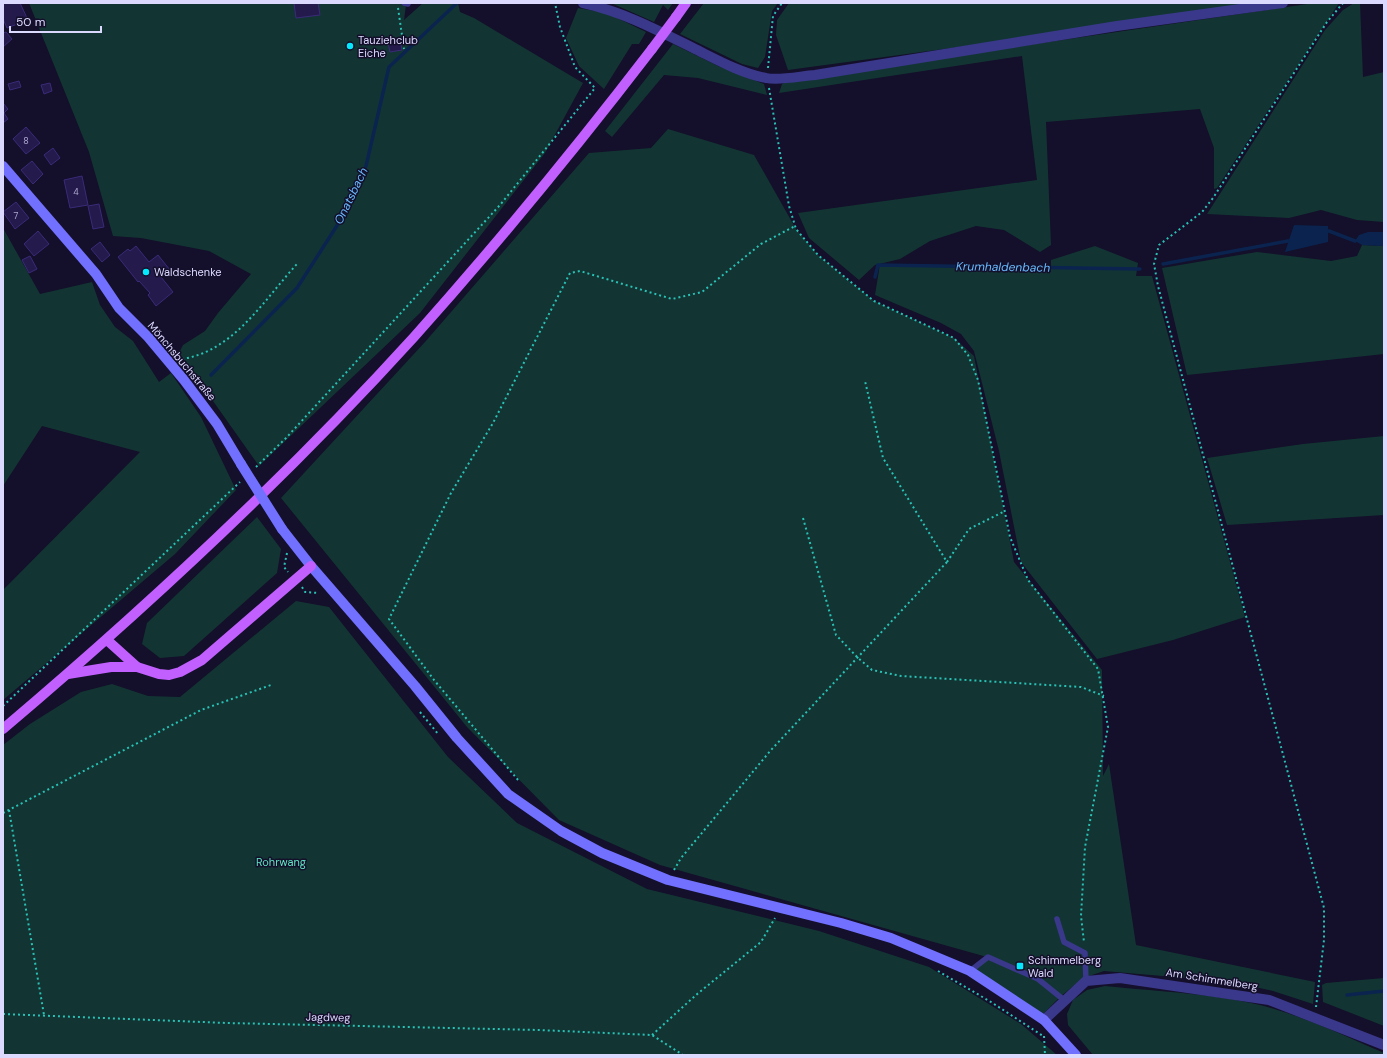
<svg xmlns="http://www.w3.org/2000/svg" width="1387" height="1058" viewBox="0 0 1387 1058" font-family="'DM Sans',sans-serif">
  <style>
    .green { fill: #123533 }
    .water { fill: #0a244f }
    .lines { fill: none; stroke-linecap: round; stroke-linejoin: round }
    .stream { stroke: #0a244f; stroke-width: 3.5 }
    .building { fill: #241a4c; stroke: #3a2b79 }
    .path { stroke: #2ac1b6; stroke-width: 2; stroke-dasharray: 2 3; stroke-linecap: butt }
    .lane { stroke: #3a388b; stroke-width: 5.5 }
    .street { stroke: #3a388b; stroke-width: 10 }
    .secondary { stroke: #7170ff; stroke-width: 10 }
    .primary { stroke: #c160ff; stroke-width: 10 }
    .secondary-bridge { stroke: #7170ff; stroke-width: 10 }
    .primary-bridge { stroke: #c160ff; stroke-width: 10 }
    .poi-dot { fill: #05e9ff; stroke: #140f2a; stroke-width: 1.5 }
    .labels { text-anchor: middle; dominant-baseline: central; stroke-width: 3; stroke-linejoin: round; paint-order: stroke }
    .number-label { font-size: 9px; fill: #aea9d2 }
    .poi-label { font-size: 11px; fill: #dcd9ff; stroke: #140f2a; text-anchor: start }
    .street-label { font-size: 11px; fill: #dcd9ff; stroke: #140f2a }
    .park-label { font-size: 11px; fill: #5ee6c2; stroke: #140f2a }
    .water-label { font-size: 12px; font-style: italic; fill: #67bbff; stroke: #140f2a }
  </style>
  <rect width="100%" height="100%" fill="#140f2a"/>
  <!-- green -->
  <g class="green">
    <polygon points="29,3 294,3 320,15 318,3 394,3 406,5 404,20 423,3 458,3 460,12 474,18 583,83 545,153 420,313 259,466 179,353 183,345 205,331 218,313 251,274 209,251 141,238 113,236 89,152"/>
    <polygon points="611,3 673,3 668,10 663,5 654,22"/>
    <polygon points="704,3 778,3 772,11 765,57 758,68 742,64 680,34"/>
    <polygon points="789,3 1256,3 1025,38 788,70 776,35 777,20"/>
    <polygon points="1314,3 1339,3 1217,188 1214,189 1214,148 1200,109 1046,122 1051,245 1040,252 1004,230 976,226 930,241 900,259 875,265 859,280 809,238 798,213 1037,180 1022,56 779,93 782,84 791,80"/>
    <polygon points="1354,3 1360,3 1363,77 1384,72 1384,222 1357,220 1321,210 1289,218 1207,214 1325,30 1343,10"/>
    <polygon points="578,8 607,13 646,32 639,44 632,44 604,89 579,66 566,38"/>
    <polygon points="673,44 718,66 764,84 767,95 698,78 664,75 612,137 605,131"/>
    <polygon points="668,129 754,155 796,229 818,255 874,301 954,338 974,356 1014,562 1102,670 1103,776 1109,764 1136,945 1315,982 1313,1004 1273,991 1233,982 1104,971 1083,978 1060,997 1042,1015 973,969 987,957 660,865 559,820 467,727 281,498 425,342 589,153 651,148"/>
    <polygon points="3,228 40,294 92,282 100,305 115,327 133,341 159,382 171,373 201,417 236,490 175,554 3,700 3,590 140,452 42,426 3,486"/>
    <polygon points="1362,245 1384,246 1384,354 1187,375 1162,268 1257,252 1331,261 1357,256"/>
    <polygon points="1095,246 1138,263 1136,276 1152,276 1245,617 1173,640 1097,659 1021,562 999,451 974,351 961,334 941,323 875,295 880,264 1051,272 1051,260"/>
    <polygon points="1384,436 1384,515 1227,525 1207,458 1303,444"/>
    <polygon points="257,517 281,549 277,573 184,656 160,658 142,644 147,623"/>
    <polygon points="296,601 329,607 448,757 517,823 647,889 819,931 929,967 1021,1024 1057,1055 3,1055 3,745 30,724 81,692 112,684 148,696 180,697"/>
    <polygon points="1384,978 1384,1026 1323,1002 1322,985 1326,983"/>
    <path d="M 1105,986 C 1159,992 1219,993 1271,1008 C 1310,1019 1347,1037 1384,1053 L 1384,1055 L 1093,1055 L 1068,1025 L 1067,1014 L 1073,1000 L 1087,990 Z"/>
  </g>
  <!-- water -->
  <g class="water">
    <polygon points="1294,225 1328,226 1328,242 1285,252"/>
    <polygon points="1368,232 1384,232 1384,246 1362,245 1355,241 1359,235"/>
  </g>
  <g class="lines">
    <!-- stream -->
    <g class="stream">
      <polyline points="1329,231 1355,241"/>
      <polyline points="1163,264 1288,241"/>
      <polyline points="875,277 878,265 1140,269"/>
      <polyline points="211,375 297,288 340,221 366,166 389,67 457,3"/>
      <polyline points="1347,995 1384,991"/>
    </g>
  </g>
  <!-- building -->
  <g class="building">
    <polygon points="3,3 20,3 28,20 7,28 3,19"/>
    <polygon points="294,3 318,3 320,15 296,18"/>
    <polygon points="6,32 12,39 3,47 3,33"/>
    <polygon points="400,40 402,50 390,52 388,42"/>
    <polygon points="19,81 21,87 10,90 8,84"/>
    <polygon points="50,83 52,91 44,94 41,85"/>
    <polygon points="3,103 8,109 4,113 8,119 3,123"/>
    <polygon points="26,127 40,143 26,154 13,139"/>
    <polygon points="53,148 60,158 51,165 44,155"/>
    <polygon points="32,161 43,174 33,184 21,170"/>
    <polygon points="82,176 88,205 70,208 64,180"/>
    <polygon points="16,202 29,218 15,229 3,212"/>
    <polygon points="99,204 104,227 93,229 88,206"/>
    <polygon points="38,231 49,244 34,256 24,244"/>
    <polygon points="100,242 110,255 102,262 91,249"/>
    <polygon points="136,246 149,262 158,255 170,270 161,277 173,292 156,306 148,295 150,293 139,281 138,282 118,257 128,249 130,251"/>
    <polygon points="30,256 37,269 29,273 22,260"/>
  </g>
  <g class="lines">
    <!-- path -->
    <g class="path">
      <polyline points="398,8 404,49"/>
      <polyline points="768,68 773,16 782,3"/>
      <polyline points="769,88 789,206 796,229 818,255 874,301 954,338 968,355 978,380 1010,537 1028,580 1098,669 1108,727 1085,847 1081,916 1084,942"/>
      <path d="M 182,359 C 234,351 263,301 297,264"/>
      <polyline points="256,467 286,438 500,205 595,88 575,67 560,27 555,3"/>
      <polyline points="803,518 836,635 858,658 872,670 901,676 1081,687 1104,696"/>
      <polyline points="287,553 284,567 288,572"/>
      <polyline points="947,562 969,529 1005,511"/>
      <polyline points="302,587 305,592 319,593"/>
      <polyline points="3,706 240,482"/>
      <polyline points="420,712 439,735"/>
      <polyline points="518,780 434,680 389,619 451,493 493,423 570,273 580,271 672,299 702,292 761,244 795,226"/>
      <polyline points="9,810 44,1015"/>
      <polyline points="3,813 201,710 271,685"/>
      <polyline points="674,870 681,858 771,750 947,562 883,458 865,381"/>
      <polyline points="938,971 991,1002 1043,1036"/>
      <polyline points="1316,1007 1324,940 1324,908 1158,286 1154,264 1159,245 1202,212 1213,198 1327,22 1343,3"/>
      <polyline points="3,1014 227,1023 539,1030 652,1035 683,1055"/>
      <polyline points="652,1035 696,995 761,942 775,918"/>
      <polyline points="1044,1036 1045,1055"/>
    </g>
    <!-- lane -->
    <g class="lane">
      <polyline points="404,3 408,4"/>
      <polyline points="1057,919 1064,942 1085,953 1086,981"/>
      <polyline points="970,971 988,957 1038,979 1064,1000"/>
    </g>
    <!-- street -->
    <g class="street">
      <path d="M 583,3 C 625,12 663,33 701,52 C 721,62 744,74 766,78 C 779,81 801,76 815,75 L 1117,26 L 1283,3"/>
      <polyline points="1044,1020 1086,981 1120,978 1269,1000 1384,1045"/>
    </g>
    <!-- secondary -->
    <g class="secondary">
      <polyline points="3,166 96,274 119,308 148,337 184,380 217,424 241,464"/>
      <polyline points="282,529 311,566 415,686 457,738 508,794 561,831 602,853 668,880 841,923 891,938 970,971 1044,1020 1076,1055"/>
    </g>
    <!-- primary -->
    <g class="primary">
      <polyline points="676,17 686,3"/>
      <polyline points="107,640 137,667 159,674 169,675 180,672 202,660 311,566"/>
      <polyline points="68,674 111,667 137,667"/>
      <path d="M 3,729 C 147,607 286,478 414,337 C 497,244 576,148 652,49"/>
    </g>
    <!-- secondary-bridge -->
    <polyline class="secondary-bridge" points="241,464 282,529"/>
    <!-- primary-bridge -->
    <polyline class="primary-bridge" points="652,49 676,17"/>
  </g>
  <!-- markers -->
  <g class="poi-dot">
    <circle cx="350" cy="46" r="4"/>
    <circle cx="146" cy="272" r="4"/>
    <rect x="1016" y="962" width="8" height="8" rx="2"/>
  </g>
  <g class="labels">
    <!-- number labels -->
    <g class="number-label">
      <text x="26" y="141">8</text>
      <text x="76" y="192">4</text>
      <text x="16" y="216">7</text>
    </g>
    <!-- poi labels -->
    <g class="poi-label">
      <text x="358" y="40">Tauziehclub<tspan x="358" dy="13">Eiche</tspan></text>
      <text x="154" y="272">Waldschenke</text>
      <text x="1028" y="960">Schimmelberg<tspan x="1028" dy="13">Wald</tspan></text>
    </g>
    <!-- street labels -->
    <g class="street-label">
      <text transform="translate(182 361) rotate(50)">Mönchsbuchstraße</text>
      <text transform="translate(1212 979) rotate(9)">Am Schimmelberg</text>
      <text transform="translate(328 1017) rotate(1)">Jagdweg</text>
    </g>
    <!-- park labels -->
    <g class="park-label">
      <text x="281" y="862">Rohrwang</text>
    </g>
    <!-- water labels -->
    <g class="water-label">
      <text transform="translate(351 196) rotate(-64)">Onatsbach</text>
      <text transform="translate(1003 267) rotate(1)">Krumhaldenbach</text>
    </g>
  </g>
  <!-- border -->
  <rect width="1387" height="1058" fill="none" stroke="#dcd9ff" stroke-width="8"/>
  <!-- scale -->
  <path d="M10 26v6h91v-6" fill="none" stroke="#dcd9ff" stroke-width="2"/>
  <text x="16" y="26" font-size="12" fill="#dcd9ff" stroke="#140f2a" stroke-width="3" paint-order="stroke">50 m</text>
</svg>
